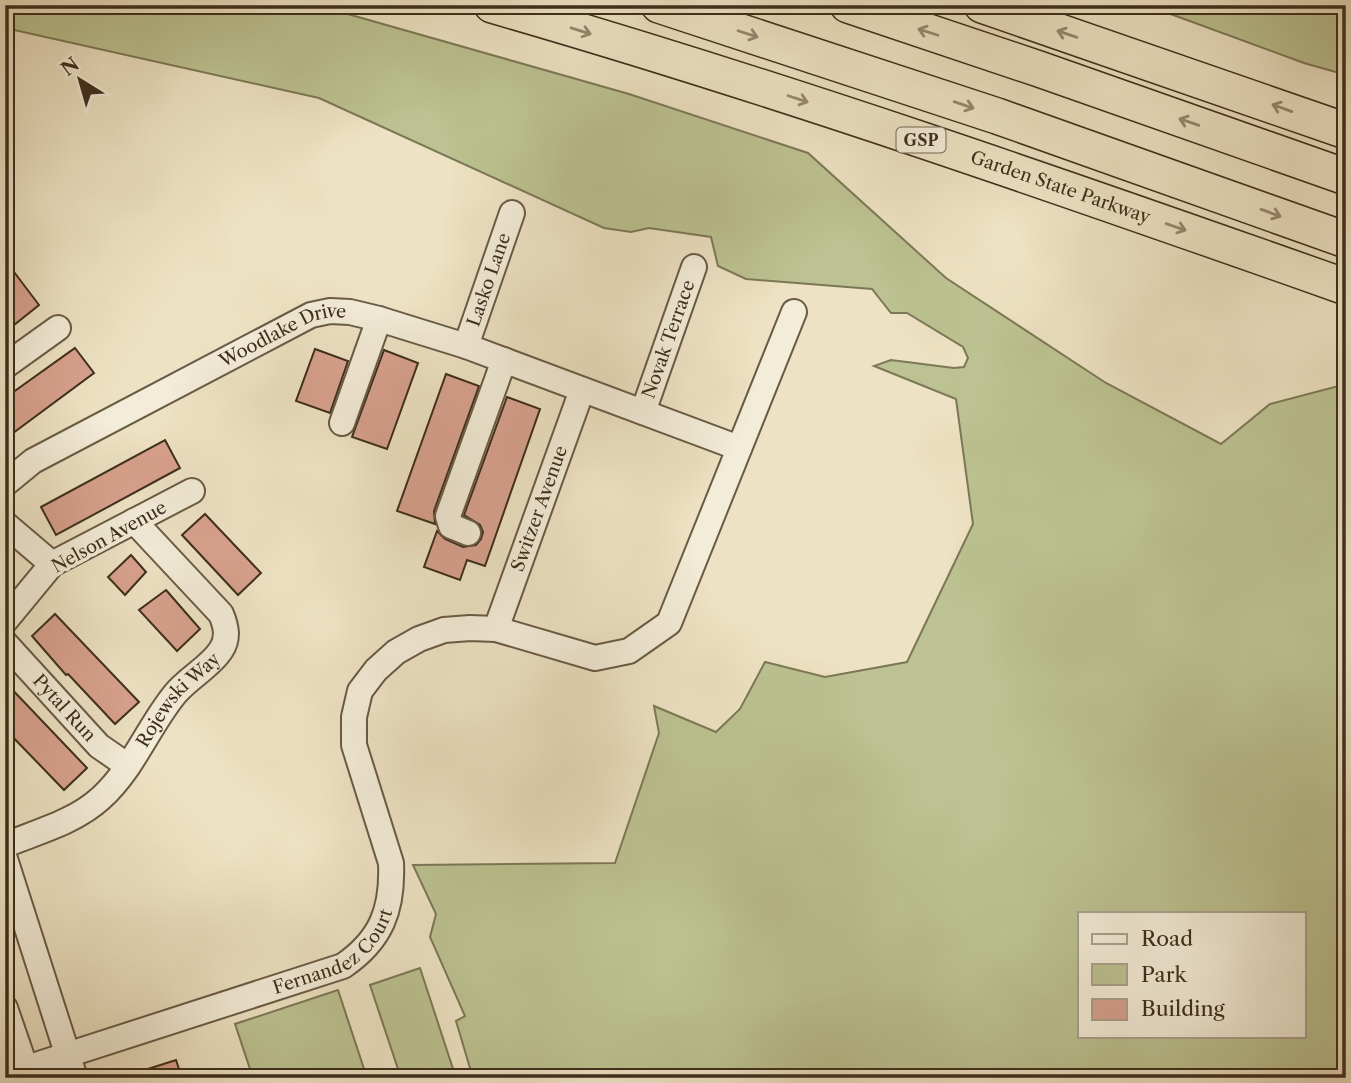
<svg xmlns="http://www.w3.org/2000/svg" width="1351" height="1083" viewBox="0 0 1351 1083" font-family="'Libre Caslon Text',serif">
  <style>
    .green { fill: #bcc291; stroke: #7c7857; stroke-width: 2; fill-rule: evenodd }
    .building { fill: #d8a18e; stroke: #3d2e1d; stroke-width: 2 }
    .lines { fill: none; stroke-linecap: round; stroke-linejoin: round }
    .minor-casing { stroke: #695b46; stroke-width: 28 }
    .highway-casing { stroke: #3d2e1d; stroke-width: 38 }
    .minor { stroke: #f3ecd8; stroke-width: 24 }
    .highway { stroke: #ede2c3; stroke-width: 35 }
    .oneway { stroke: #958870 }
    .labels { text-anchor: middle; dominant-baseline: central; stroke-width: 7; stroke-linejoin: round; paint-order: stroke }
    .shield { fill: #f3ecd8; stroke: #746755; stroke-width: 2 }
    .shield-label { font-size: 16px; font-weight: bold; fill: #3d2e1d }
    .street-label { font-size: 18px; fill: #3d2e1d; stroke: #f3ecd8 }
  </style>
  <rect width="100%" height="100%" fill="#ede2c3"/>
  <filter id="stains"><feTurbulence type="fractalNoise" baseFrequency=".00286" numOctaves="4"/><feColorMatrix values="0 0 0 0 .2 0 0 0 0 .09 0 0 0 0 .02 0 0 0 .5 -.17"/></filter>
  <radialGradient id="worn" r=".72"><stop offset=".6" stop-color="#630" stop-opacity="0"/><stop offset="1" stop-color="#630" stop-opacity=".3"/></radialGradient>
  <!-- green -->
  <g class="green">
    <path d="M 5,5 L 316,5 L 629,94 L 808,153 L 946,278 L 1106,383 L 1221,444 L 1270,404 L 1346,384 L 1346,1078 L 473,1078 L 456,1021 L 465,1016 L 430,937 L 436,914 L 413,865 L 615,863 L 659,733 L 654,706 L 716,732 L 740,709 L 765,662 L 825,677 L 907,662 L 973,524 L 956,399 L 874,366 L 891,360 L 954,368 L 964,367 L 968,358 L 963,347 L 907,313 L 891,313 L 872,289 L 746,279 L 718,266 L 711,237 L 649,228 L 631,232 L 604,228 L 319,98 L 5,28 ZM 1080,913 L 1304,913 L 1304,1036 L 1080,1036 Z"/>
    <polygon points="1146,5 1346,5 1346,75 1304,63"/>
    <polygon points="420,968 453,1069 427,1078 401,1078 370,985"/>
    <polygon points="338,990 367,1078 253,1078 235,1024"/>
  </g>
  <!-- building -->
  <g class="building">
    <polygon points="5,260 39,305 14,325 5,313"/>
    <polygon points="75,348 94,373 5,439 5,398"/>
    <polygon points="315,349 348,361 330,413 296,401"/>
    <polygon points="384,350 418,363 387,449 352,437"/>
    <polygon points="446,374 479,386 434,511 435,524 397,511"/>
    <polygon points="507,397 540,409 485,566 467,560 460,580 424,567 437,531 445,539 463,547 476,545 481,539 483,532 480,525 464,515"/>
    <polygon points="165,440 180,468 56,535 41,507"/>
    <polygon points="205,514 261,573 238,595 182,535"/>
    <polygon points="131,555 146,572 125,595 108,577"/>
    <polygon points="166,590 200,629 177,651 139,610"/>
    <polygon points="55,614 139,702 115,724 68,674 66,675 32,636"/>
    <polygon points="5,682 87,768 64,790 5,729"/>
    <polygon points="176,1060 182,1078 132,1078 132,1074"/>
  </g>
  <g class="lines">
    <!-- minor casing -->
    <g class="minor-casing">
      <g id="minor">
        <path id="s1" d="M 466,346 L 512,213"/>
        <polyline points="5,366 58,328"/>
        <path id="s2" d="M 643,412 L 694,267"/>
        <polyline points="342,423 379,319"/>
        <path id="s3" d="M 5,484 L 33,461 L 311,315 L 330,311 L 350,312 L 379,319 L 466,346 L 739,448"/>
        <polyline points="5,524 52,564"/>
        <polyline points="468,533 451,526 448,516 504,360"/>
        <polyline points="5,621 52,564 192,491"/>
        <path id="s4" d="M 496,629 L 582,390"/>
        <path id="s5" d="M 5,643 L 99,746 L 128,766"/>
        <path id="s6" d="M 5,845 C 37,832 75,822 101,798 C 133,769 148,727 175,694 C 188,678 210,667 221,650 C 229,638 226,626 221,614 L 134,521"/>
        <polyline points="5,859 75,1078"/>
        <polyline points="5,1008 26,1069"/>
        <path id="s7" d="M 5,1075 L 343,966 C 381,940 393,910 391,863 L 354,745 L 354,717 L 360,691 L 376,670 L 396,652 L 419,639 L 444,630 L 470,628 L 496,629 L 595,658 L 629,651 L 669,623 L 794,312"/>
      </g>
    </g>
    <!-- highway casing -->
    <g class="highway-casing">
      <g id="highway">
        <path id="s8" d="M 492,5 C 780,88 1063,187 1346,287"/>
        <polyline points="659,5 997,116 1346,240"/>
        <polyline points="848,5 1039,69 1346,177"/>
        <polyline points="982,5 1346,131"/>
      </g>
    </g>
    <!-- minor -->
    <use href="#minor" class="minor"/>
    <!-- highway -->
    <use href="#highway" class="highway"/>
  </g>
  <!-- one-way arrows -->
  <defs><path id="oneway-shaft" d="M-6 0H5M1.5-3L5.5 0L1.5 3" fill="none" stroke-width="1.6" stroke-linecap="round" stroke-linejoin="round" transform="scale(1.75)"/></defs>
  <g class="oneway">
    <use href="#oneway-shaft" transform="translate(581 31) rotate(17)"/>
    <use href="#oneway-shaft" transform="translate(928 32) rotate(-162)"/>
    <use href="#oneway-shaft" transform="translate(748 34) rotate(18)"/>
    <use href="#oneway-shaft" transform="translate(1067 34) rotate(-161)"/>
    <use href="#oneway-shaft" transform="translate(798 99) rotate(18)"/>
    <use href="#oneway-shaft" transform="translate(964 105) rotate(19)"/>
    <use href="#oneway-shaft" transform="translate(1282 108) rotate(-160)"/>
    <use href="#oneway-shaft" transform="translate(1189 122) rotate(-161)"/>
    <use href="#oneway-shaft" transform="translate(1271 213) rotate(20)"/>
    <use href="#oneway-shaft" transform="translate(1176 227) rotate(19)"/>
  </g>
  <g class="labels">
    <!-- shield labels -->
    <rect class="shield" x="896.5" y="127.5" width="49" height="25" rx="5"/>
    <g class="shield-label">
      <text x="921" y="140">GSP</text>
    </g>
    <!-- street labels -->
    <g class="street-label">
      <text stroke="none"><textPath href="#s8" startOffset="597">Garden State Parkway</textPath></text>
      <text stroke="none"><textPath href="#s1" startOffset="70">Lasko Lane</textPath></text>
      <text stroke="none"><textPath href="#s3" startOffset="317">Woodlake Drive</textPath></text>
      <text stroke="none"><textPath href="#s2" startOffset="77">Novak Terrace</textPath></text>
      <text stroke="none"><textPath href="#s4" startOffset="128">Switzer Avenue</textPath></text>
      <text transform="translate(109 537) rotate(-29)">Nelson Avenue</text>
      <text stroke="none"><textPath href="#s6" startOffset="233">Rojewski Way</textPath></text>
      <text stroke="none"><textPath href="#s5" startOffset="88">Pytal Run</textPath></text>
      <text stroke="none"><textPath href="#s7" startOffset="355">Fernandez Court</textPath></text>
    </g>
  </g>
  <!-- margin -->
  <rect width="1351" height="1083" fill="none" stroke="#ede2c3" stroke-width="28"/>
  <rect x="7" y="7" width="1337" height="1069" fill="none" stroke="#3d2e1d" stroke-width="3.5"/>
  <rect x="14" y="14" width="1323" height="1055" fill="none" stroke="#3d2e1d" stroke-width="2"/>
  <!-- legend -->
  <rect x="1078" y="912" width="228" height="126" fill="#f3ecd8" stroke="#aaa08d" stroke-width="2"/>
  <rect x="1092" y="934" width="35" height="10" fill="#f3ecd8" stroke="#aaa08d" stroke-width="2"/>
  <text x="1141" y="946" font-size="21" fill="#3d2e1d">Road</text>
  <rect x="1092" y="964" width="35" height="21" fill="#bcc291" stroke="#aaa08d" stroke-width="2"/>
  <text x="1141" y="982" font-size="21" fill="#3d2e1d">Park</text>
  <rect x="1092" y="999" width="35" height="21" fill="#d8a18e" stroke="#aaa08d" stroke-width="2"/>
  <text x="1141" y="1016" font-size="21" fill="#3d2e1d">Building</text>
  <!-- north arrow -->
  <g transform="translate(80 80) rotate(323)" stroke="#f3ecd8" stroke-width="5" paint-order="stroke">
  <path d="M0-5L12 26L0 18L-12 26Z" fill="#3d2e1d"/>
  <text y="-10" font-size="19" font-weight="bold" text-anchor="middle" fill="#3d2e1d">N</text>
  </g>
  <rect width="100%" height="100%" filter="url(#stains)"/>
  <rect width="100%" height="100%" fill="url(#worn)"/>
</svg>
